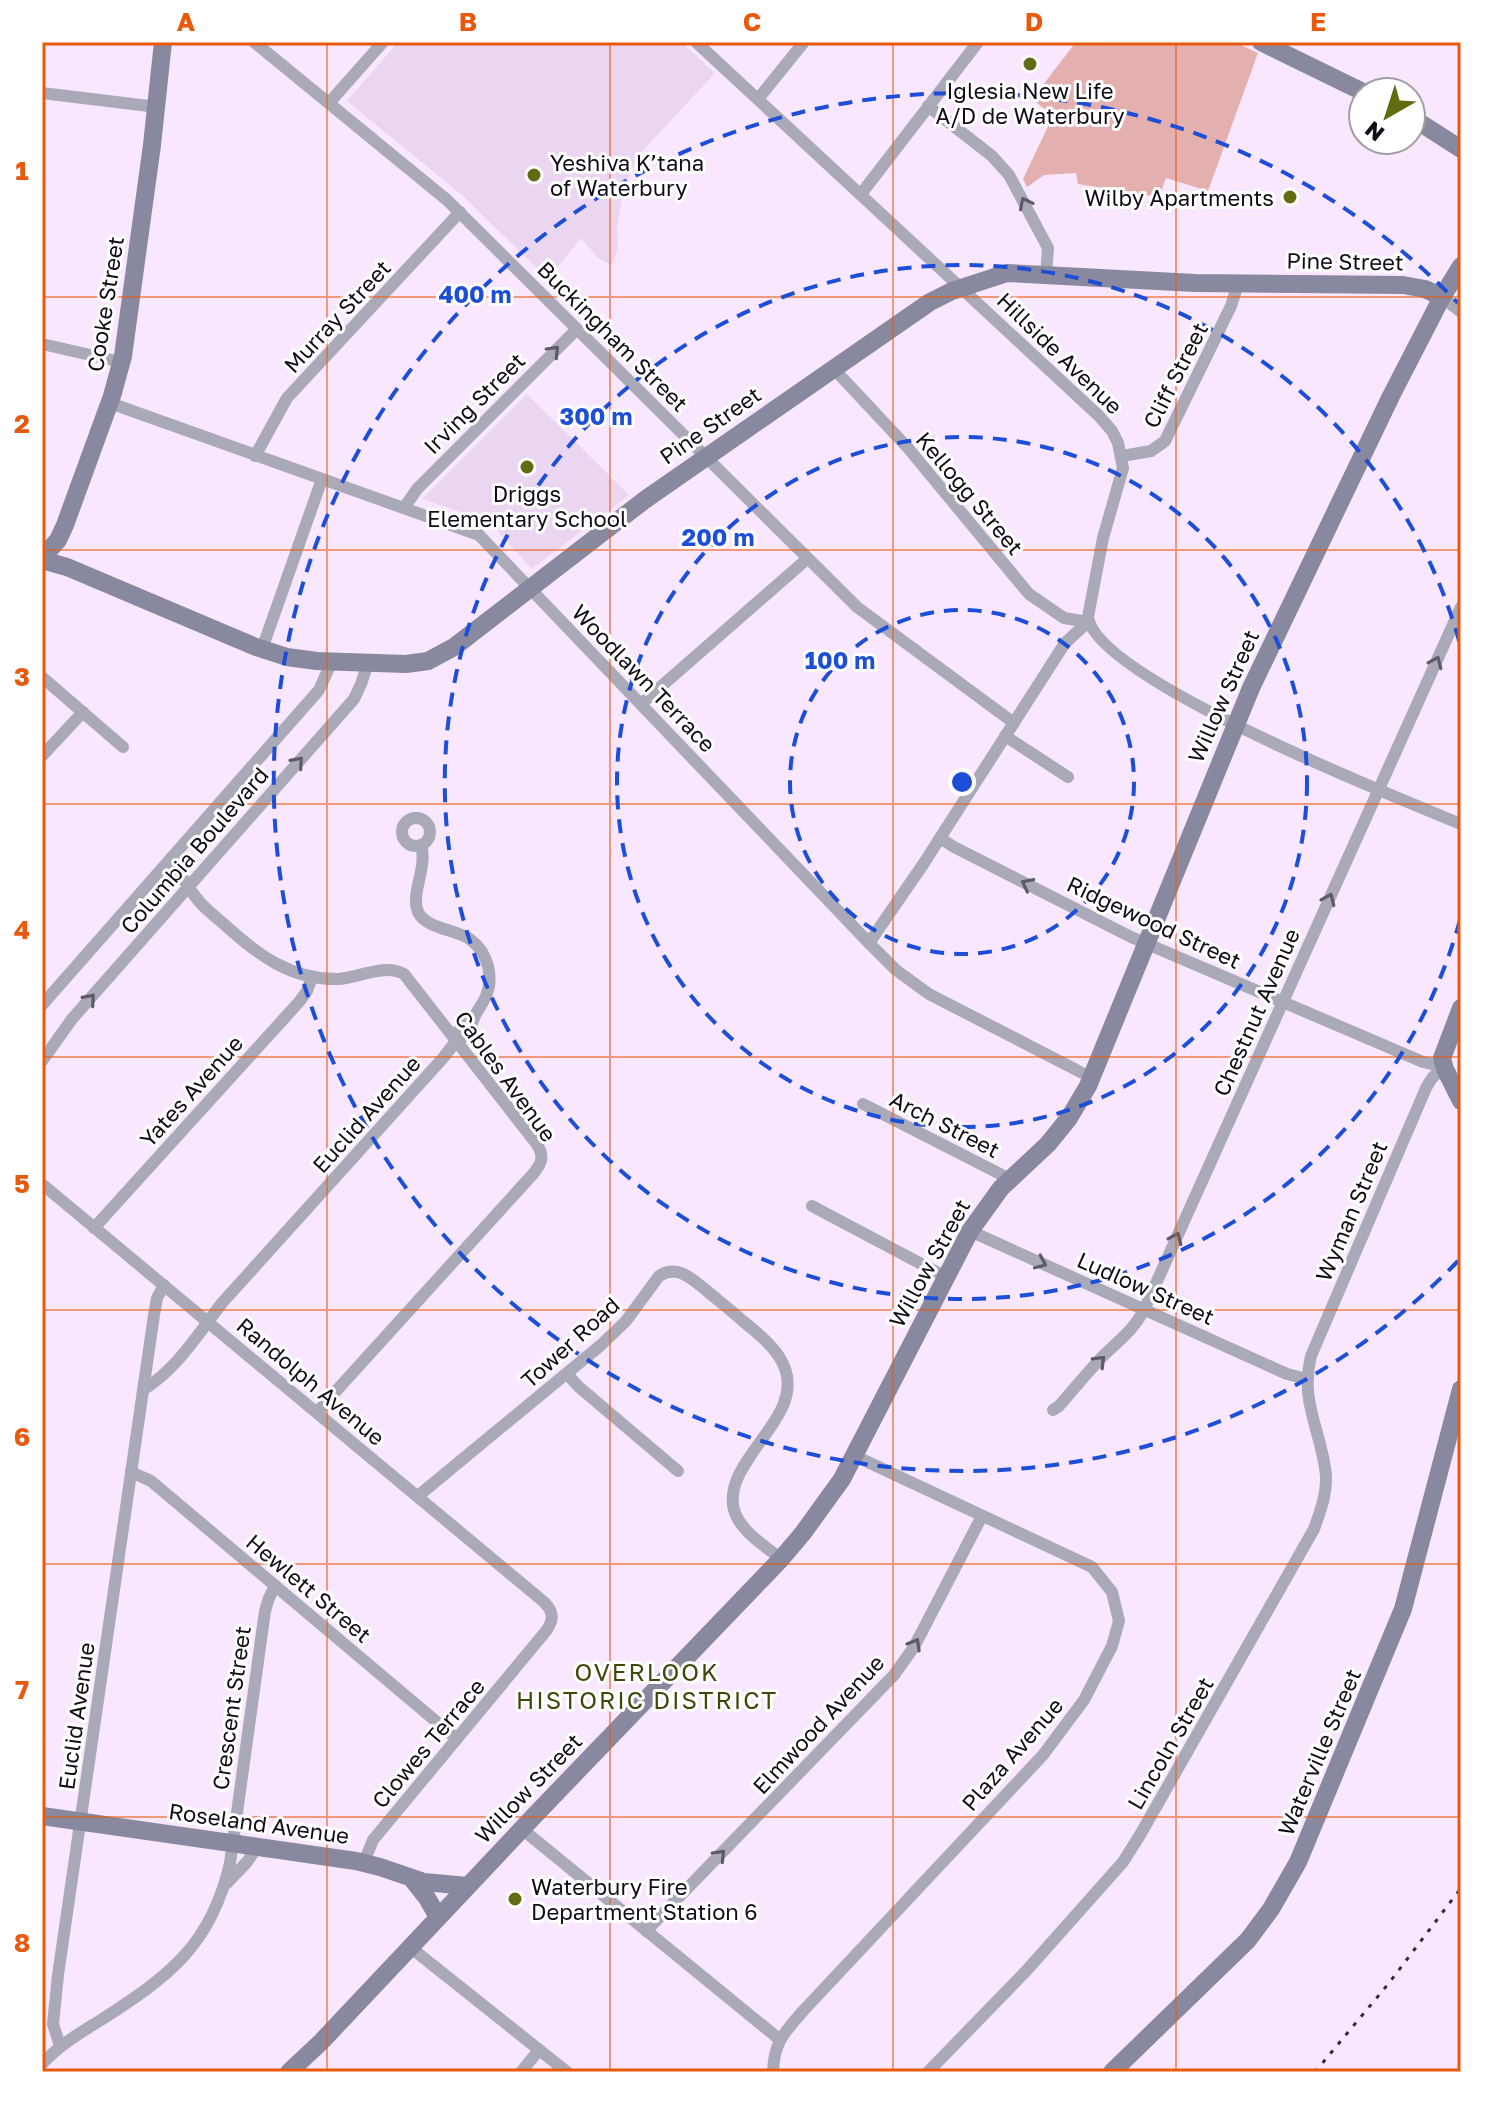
<svg xmlns="http://www.w3.org/2000/svg" width="1503" height="2114" viewBox="0 0 1503 2114" font-family="'Golos Text',sans-serif">
  <style>
    .built { fill: #ebd6f2 }
    .green { fill: #e4b0af }
    .lines { fill: none; stroke-linecap: round; stroke-linejoin: round }
    .street { stroke: #aaa9b8; stroke-width: 12 }
    .secondary { stroke: #88889e; stroke-width: 18 }
    .rail { stroke: #322a35; stroke-width: 3; stroke-dasharray: 4 8; stroke-linecap: butt }
    .oneway { stroke: #5e5a67 }
    .grid { fill: none; stroke: #e8590c; stroke-width: 2; stroke-opacity: 0.55 }
    .ring { fill: none; stroke: #1d4ed8; stroke-width: 4; stroke-dasharray: 14 10 }
    .poi-dot { fill: #626b11; stroke: #fff; stroke-width: 3 }
    .labels { text-anchor: middle; dominant-baseline: central; stroke-width: 6; stroke-linejoin: round; paint-order: stroke }
    .poi-label { font-size: 22px; fill: #130c16; stroke: #fff }
    .street-label { font-size: 22px; fill: #130c16; stroke: #fff }
    .neighbourhood-label { font-size: 24px; letter-spacing: 2px; fill: #41470a; stroke: #fff }
    .centre { fill: #1d4ed8; stroke: #fff; stroke-width: 4 }
    .ring-label { font-size: 24px; text-anchor: middle; font-weight: bold; fill: #1d4ed8; stroke: #fff; stroke-width: 6; stroke-linejoin: round; paint-order: stroke }
    .neatline { fill: none; stroke: #e8590c; stroke-width: 3 }
    .grid-label { font-size: 26px; text-anchor: middle; font-weight: bold; fill: #e8590c }
  </style>
  <rect width="100%" height="100%" fill="#f9e7ff"/>
  <!-- built -->
  <g class="built">
    <polygon points="398,42 681,42 715,73 637,157 623,193 617,225 618,249 611,265 598,258 581,238 548,279 463,196 347,101"/>
    <polygon points="527,394 629,495 532,569 488,521 422,499"/>
  </g>
  <!-- green -->
  <polygon class="green" points="1076,42 1234,42 1258,53 1208,191 1166,178 1159,197 1078,184 1076,173 1044,175 1027,187 1023,179 1053,116 1032,99"/>
  <g class="lines">
    <!-- street -->
    <g class="street">
      <polyline points="254,42 447,200 857,607 1014,723"/>
      <path d="M 696,42 L 1099,416 L 1112,431 L 1118,443 L 1123,468 L 1103,538 L 1088,617 C 1097,679 1398,798 1461,824"/>
      <polyline points="42,93 157,107"/>
      <polyline points="758,99 804,42"/>
      <polyline points="329,103 383,42"/>
      <polyline points="928,106 992,156 1009,175 1048,248 1046,275"/>
      <polyline points="861,194 978,42"/>
      <polyline points="1442,297 1461,312"/>
      <polyline points="42,344 121,362"/>
      <polyline points="834,369 908,448 1029,594 1064,618 1088,622"/>
      <polyline points="110,403 479,535 869,943 896,970 929,994 1092,1078"/>
      <polyline points="255,456 287,398 460,212"/>
      <polyline points="1122,456 1151,451 1165,441 1231,306 1238,284"/>
      <polyline points="404,508 417,489 577,329"/>
      <polyline points="262,649 322,479"/>
      <polyline points="42,677 123,747"/>
      <polyline points="641,704 807,559"/>
      <polyline points="1005,736 1068,777"/>
      <polyline points="42,756 83,712"/>
      <circle cx="416" cy="832" r="14"/>
      <polyline points="940,838 954,847 1131,937 1423,1062 1444,1067"/>
      <path d="M 421,845 C 428,868 410,893 418,912 C 427,930 457,929 471,940 C 488,953 494,977 486,996 C 483,1004 477,1010 474,1018 C 470,1029 469,1036 457,1040"/>
      <path d="M 171,858 C 180,872 187,887 198,900 C 205,909 216,917 225,925 C 258,955 291,980 338,979 C 359,978 384,963 404,974 L 536,1143 C 545,1156 542,1163 533,1174 L 317,1412"/>
      <polyline points="869,943 924,863 1065,643 1088,622"/>
      <polyline points="42,1005 319,690 332,661"/>
      <polyline points="42,1061 72,1019 354,699 361,684 368,663"/>
      <polyline points="863,1104 1010,1179"/>
      <path d="M 42,1184 L 544,1602 C 554,1612 554,1620 546,1631 L 373,1840 L 364,1862"/>
      <polyline points="812,1206 946,1277"/>
      <polyline points="94,1228 299,1002 307,991 312,977"/>
      <polyline points="970,1231 1287,1374 1307,1379"/>
      <polyline points="567,1374 579,1387 678,1471"/>
      <path d="M 143,1390 C 177,1369 198,1334 222,1303 L 443,1058 L 457,1040 L 459,1030 L 466,1022 L 473,1019"/>
      <path d="M 1053,1410 L 1059,1406 C 1073,1390 1087,1373 1102,1357 C 1118,1341 1133,1331 1144,1310 L 1461,607"/>
      <polyline points="131,1472 151,1481 457,1739"/>
      <path d="M 418,1496 L 601,1345 L 626,1321 L 659,1276 C 678,1264 692,1279 707,1291 C 719,1301 732,1311 744,1322 C 770,1343 798,1366 784,1403 C 777,1422 762,1438 751,1455 C 740,1471 731,1486 733,1505 C 736,1529 764,1545 781,1559"/>
      <polyline points="522,1829 779,2039"/>
      <polyline points="226,1884 247,1862 257,1847"/>
      <polyline points="646,1931 894,1675 914,1647 982,1516"/>
      <polyline points="410,1947 567,2072"/>
      <polyline points="60,2046 53,2024 58,1975 154,1315 157,1298 164,1285"/>
      <path d="M 42,2064 C 59,2045 80,2033 101,2020 C 169,1976 211,1946 230,1863 L 265,1611 L 269,1598 L 275,1586"/>
      <polyline points="521,2072 539,2050"/>
      <path d="M 773,2072 C 774,2042 784,2033 803,2011 L 1043,1755 L 1084,1700 L 1112,1646 L 1119,1621 L 1112,1592 L 1092,1567 L 855,1456"/>
      <path d="M 928,2072 L 1027,1970 L 1123,1862 L 1140,1835 L 1314,1529 C 1321,1510 1329,1488 1325,1468 C 1319,1427 1300,1399 1311,1356 L 1426,1088 L 1432,1078 L 1444,1067"/>
    </g>
    <!-- secondary -->
    <g class="secondary">
      <polyline points="1261,42 1363,92"/>
      <polyline points="1411,117 1461,149"/>
      <polyline points="42,558 58,540 65,525 112,396 123,356 152,145 163,42"/>
      <polyline points="42,560 67,567 256,647 287,657 317,661 406,664 428,661 454,647 646,499 930,302 952,291 1007,273 1195,283 1403,285 1425,289 1442,297"/>
      <polyline points="1461,1008 1442,1058 1445,1069 1461,1101"/>
      <polyline points="42,1816 356,1861 380,1867 424,1882 467,1886"/>
      <polyline points="412,1879 427,1898 438,1917"/>
      <polyline points="289,2072 321,2042 535,1815 781,1559 803,1533 842,1479 970,1231 1001,1188 1048,1144 1069,1118 1088,1086 1251,688 1391,396 1442,297 1461,266"/>
      <polyline points="1112,2072 1248,1940 1271,1909 1298,1862 1403,1609 1461,1389"/>
    </g>
    <!-- rail -->
    <polyline class="rail" points="1315,2072 1389,1983 1461,1888"/>
  </g>
  <!-- one-way arrows -->
  <defs><path id="oneway-chevron" d="M-2-3.5L2.5 0L-2 3.5" fill="none" stroke-width="1.6" stroke-linecap="round" stroke-linejoin="round" transform="scale(2)"/></defs>
  <g class="oneway">
    <use href="#oneway-chevron" transform="translate(1025 203) rotate(-117)"/>
    <use href="#oneway-chevron" transform="translate(554 351) rotate(-46)"/>
    <use href="#oneway-chevron" transform="translate(1436 662) rotate(-66)"/>
    <use href="#oneway-chevron" transform="translate(298 762) rotate(-49)"/>
    <use href="#oneway-chevron" transform="translate(1027 884) rotate(-153)"/>
    <use href="#oneway-chevron" transform="translate(1329 899) rotate(-66)"/>
    <use href="#oneway-chevron" transform="translate(90 999) rotate(-49)"/>
    <use href="#oneway-chevron" transform="translate(1176 1238) rotate(-66)"/>
    <use href="#oneway-chevron" transform="translate(1041 1263) rotate(24)"/>
    <use href="#oneway-chevron" transform="translate(1100 1361) rotate(-45)"/>
    <use href="#oneway-chevron" transform="translate(915 1644) rotate(-60)"/>
    <use href="#oneway-chevron" transform="translate(720 1855) rotate(-46)"/>
  </g>
  <!-- grid -->
  <path class="grid" d="M 327,42 L 327,2072M 610,42 L 610,2072M 893,42 L 893,2072M 1176,42 L 1176,2072M 42,297 L 1461,297M 42,550 L 1461,550M 42,804 L 1461,804M 42,1057 L 1461,1057M 42,1310 L 1461,1310M 42,1564 L 1461,1564M 42,1817 L 1461,1817"/>
  <!-- distance rings -->
  <g class="ring">
    <circle cx="962" cy="782" r="172"/>
    <circle cx="962" cy="782" r="345"/>
    <path d="M1460 920A517 517 0 1 1 1460 644"/>
    <path d="M1458 1261A689 689 0 1 1 1458 303"/>
  </g>
  <!-- markers -->
  <g class="poi-dot">
    <circle cx="1030" cy="64" r="8"/>
    <circle cx="534" cy="175" r="8"/>
    <circle cx="1290" cy="197" r="8"/>
    <circle cx="527" cy="467" r="8"/>
    <circle cx="515" cy="1899" r="8"/>
  </g>
  <g class="labels">
    <!-- poi labels -->
    <g class="poi-label">
      <text x="1030" y="90">Iglesia New Life<tspan x="1030" dy="25">A/D de Waterbury</tspan></text>
      <text x="550" y="162" text-anchor="start">Yeshiva K’tana<tspan x="550" dy="25">of Waterbury</tspan></text>
      <text x="1274" y="197" text-anchor="end">Wilby Apartments</text>
      <text x="527" y="493">Driggs<tspan x="527" dy="25">Elementary School</tspan></text>
      <text x="531" y="1886" text-anchor="start">Waterbury Fire<tspan x="531" dy="25">Department Station 6</tspan></text>
    </g>
    <!-- street labels -->
    <g class="street-label">
      <text transform="translate(1345 261) rotate(1)">Pine Street</text>
      <text transform="translate(105 304) rotate(-81)">Cooke Street</text>
      <text transform="translate(337 316) rotate(-47)">Murray Street</text>
      <text transform="translate(613 336) rotate(45)">Buckingham Street</text>
      <text transform="translate(1060 353) rotate(44)">Hillside Avenue</text>
      <text transform="translate(1175 375) rotate(-63)">Cliff Street</text>
      <text transform="translate(474 403) rotate(-45)">Irving Street</text>
      <text transform="translate(710 425) rotate(-35)">Pine Street</text>
      <text transform="translate(970 493) rotate(50)">Kellogg Street</text>
      <text transform="translate(644 678) rotate(46)">Woodlawn Terrace</text>
      <text transform="translate(1223 696) rotate(-66)">Willow Street</text>
      <text transform="translate(194 850) rotate(-49)">Columbia Boulevard</text>
      <text transform="translate(1154 922) rotate(25)">Ridgewood Street</text>
      <text transform="translate(1256 1012) rotate(-66)">Chestnut Avenue</text>
      <text transform="translate(506 1076) rotate(54)">Cables Avenue</text>
      <text transform="translate(191 1091) rotate(-48)">Yates Avenue</text>
      <text transform="translate(366 1114) rotate(-48)">Euclid Avenue</text>
      <text transform="translate(945 1124) rotate(27)">Arch Street</text>
      <text transform="translate(1351 1211) rotate(-67)">Wyman Street</text>
      <text transform="translate(929 1263) rotate(-61)">Willow Street</text>
      <text transform="translate(1146 1288) rotate(24)">Ludlow Street</text>
      <text transform="translate(570 1342) rotate(-42)">Tower Road</text>
      <text transform="translate(311 1381) rotate(40)">Randolph Avenue</text>
      <text transform="translate(309 1588) rotate(40)">Hewlett Street</text>
      <text transform="translate(231 1708) rotate(-82)">Crescent Street</text>
      <text transform="translate(76 1716) rotate(-82)">Euclid Avenue</text>
      <text transform="translate(818 1724) rotate(-47)">Elmwood Avenue</text>
      <text transform="translate(428 1743) rotate(-50)">Clowes Terrace</text>
      <text transform="translate(1170 1743) rotate(-60)">Lincoln Street</text>
      <text transform="translate(1319 1752) rotate(-67)">Waterville Street</text>
      <text transform="translate(1012 1754) rotate(-49)">Plaza Avenue</text>
      <text transform="translate(528 1788) rotate(-46)">Willow Street</text>
      <text transform="translate(259 1823) rotate(8)">Roseland Avenue</text>
    </g>
    <!-- neighbourhood labels -->
    <g class="neighbourhood-label">
      <text x="647" y="1671">OVERLOOK<tspan x="647" dy="28">HISTORIC DISTRICT</tspan></text>
    </g>
  </g>
  <circle cx="962" cy="782" r="12" class="centre"/>
  <g class="ring-label">
    <text x="475" y="303">400 m</text>
    <text x="596" y="425">300 m</text>
    <text x="718" y="546">200 m</text>
    <text x="840" y="669">100 m</text>
  </g>
  <!-- border -->
  <rect width="1503" height="2114" fill="none" stroke="#ffffff" stroke-width="88"/>
  <!-- north arrow -->
  <g transform="translate(1387 116) rotate(219)"><circle r="38" fill="#ffffff" stroke="#a19ea2" stroke-width="2"/>
  <path d="M0-6L14 30L0 20L-14 30Z" fill="#626b11"/>
  <text y="-12" font-size="22" font-weight="bold" text-anchor="middle" fill="#130c16">N</text>
  </g>
  <rect x="44" y="44" width="1415" height="2026" class="neatline"/>
  <g class="grid-label">
    <text x="186" y="31">A</text>
    <text x="468" y="31">B</text>
    <text x="752" y="31">C</text>
    <text x="1034" y="31">D</text>
    <text x="1318" y="31">E</text>
    <text x="22" y="180">1</text>
    <text x="22" y="433">2</text>
    <text x="22" y="686">3</text>
    <text x="22" y="939">4</text>
    <text x="22" y="1193">5</text>
    <text x="22" y="1446">6</text>
    <text x="22" y="1699">7</text>
    <text x="22" y="1952">8</text>
  </g>
</svg>
